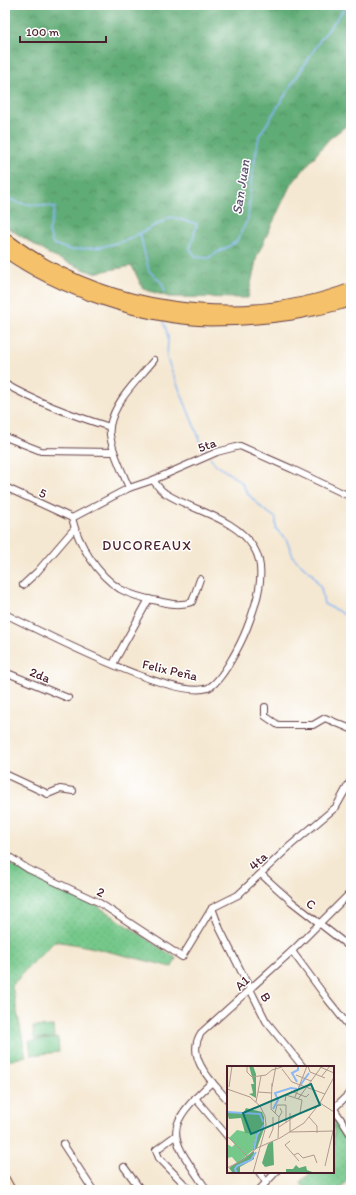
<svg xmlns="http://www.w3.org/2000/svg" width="356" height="1195" viewBox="0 0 356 1195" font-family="Itim,sans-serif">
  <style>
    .grass { fill: url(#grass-dots); stroke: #60745a }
    .forest { fill: url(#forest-crowns); stroke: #556650 }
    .pitch { fill: #75c88a; stroke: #60745a }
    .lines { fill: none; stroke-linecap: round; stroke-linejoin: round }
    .stream { stroke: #89b8f4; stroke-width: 1.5 }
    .minor-casing { stroke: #643d44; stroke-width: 8 }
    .secondary-casing { stroke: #643d44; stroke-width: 10 }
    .motorway-casing { stroke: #643d44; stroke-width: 13 }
    .minor { stroke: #fff; stroke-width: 6 }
    .secondary { stroke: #fbe6c4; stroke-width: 8 }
    .motorway { stroke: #f5c16b; stroke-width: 11 }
    .labels { text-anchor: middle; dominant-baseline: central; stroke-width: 3; stroke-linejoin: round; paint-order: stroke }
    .street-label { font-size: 13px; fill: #4a1f2b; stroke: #fff }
    .water-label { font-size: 14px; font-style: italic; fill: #605571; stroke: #fff }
    .neighbourhood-label { font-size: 14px; letter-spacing: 1px; fill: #4a1f2b; stroke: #fff }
    .inset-river { fill: none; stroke: #89b8f4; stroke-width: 2 }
    .inset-road { fill: none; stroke: #b1988f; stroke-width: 1 }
    .view { fill: #0f766e; fill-opacity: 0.15; stroke: #0f766e; stroke-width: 2 }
    .inset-edge { fill: none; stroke: #4a1f2b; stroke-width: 2 }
  </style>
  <defs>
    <pattern id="grass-dots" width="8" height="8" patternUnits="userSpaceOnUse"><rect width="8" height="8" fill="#75c88a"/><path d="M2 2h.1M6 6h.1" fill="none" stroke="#67ab77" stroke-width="1.8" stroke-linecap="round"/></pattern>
    <pattern id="forest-crowns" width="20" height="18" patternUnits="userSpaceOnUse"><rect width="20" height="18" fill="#60ac76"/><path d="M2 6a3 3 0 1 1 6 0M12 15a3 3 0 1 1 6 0" fill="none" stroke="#518b61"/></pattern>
  </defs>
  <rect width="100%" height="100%" fill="#fff"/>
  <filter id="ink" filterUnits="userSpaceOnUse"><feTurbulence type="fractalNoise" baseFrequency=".025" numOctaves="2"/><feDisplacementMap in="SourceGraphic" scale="8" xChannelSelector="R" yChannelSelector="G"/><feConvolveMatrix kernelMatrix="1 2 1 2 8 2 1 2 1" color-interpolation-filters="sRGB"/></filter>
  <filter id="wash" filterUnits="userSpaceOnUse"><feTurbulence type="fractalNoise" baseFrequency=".012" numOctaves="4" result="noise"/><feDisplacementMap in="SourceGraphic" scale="16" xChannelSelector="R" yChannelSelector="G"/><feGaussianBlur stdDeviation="0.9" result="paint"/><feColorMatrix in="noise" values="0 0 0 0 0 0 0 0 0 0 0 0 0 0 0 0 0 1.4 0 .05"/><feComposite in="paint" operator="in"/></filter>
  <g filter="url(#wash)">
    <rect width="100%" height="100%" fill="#f5e8d2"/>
    <!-- grass -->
    <g class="grass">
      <polygon points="5,862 96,905 176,958 172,967 90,947 55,941 27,968 12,986 26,1056 5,1062"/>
      <polygon points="334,1118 351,1142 351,1176 339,1190 305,1190 300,1182 312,1172 333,1172"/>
    </g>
    <!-- forest -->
    <polygon class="forest" points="8,5 351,5 351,122 329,139 290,186 257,256 248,298 169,297 143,289 132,266 93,273 52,256 5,226 5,26"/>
    <!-- pitch -->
    <g class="pitch">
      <polygon points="53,1026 54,1038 34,1039 33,1027"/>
      <polygon points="58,1038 59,1052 31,1055 29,1041"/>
    </g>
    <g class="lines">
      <!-- stream -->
      <g class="stream">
        <polyline points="5,197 19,203 55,207 49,232 53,244 71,250 101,247 127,240 171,217 197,224 190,249 196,257 208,258 236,242 248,219 251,181 259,136 321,39 347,5"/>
        <polyline points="140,234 149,271 162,283 165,292"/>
        <polyline points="164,323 168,337 167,359 202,445 208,454"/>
        <polyline points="210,457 214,463 241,482 248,494 263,509 276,518 276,529 286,539 294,558 312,574 321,588 324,604 338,611 347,617 351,614"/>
      </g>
    </g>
  </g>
  <g filter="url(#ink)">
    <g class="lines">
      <!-- minor casing -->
      <g class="minor-casing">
        <g id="minor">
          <path d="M 5,384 C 38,403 74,416 110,427"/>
          <polyline points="5,437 41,451 114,452"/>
          <polyline points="5,487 72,518"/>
          <path d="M 129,488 C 123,473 107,441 110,426 C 115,400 138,380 154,360"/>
          <polyline points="72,518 129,488 153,480 217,452 240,446 292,469 351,497"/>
          <path d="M 72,518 C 78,543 97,575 120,589 C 131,595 146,599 158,601 C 170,604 180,606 192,602 L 200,579"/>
          <polyline points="23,585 37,572 74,529"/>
          <path d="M 5,614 C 40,631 174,701 208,688 C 222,682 242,641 247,628 C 256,605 268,571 254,548 C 235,517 194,512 165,493 C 160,490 156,484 153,480"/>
          <polyline points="113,664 149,599"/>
          <polyline points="5,672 68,698"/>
          <polyline points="265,707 265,716 278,725 313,725 325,718 351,729"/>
          <polyline points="5,774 48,794 60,789 73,791"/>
          <polyline points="5,854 28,869 98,902 182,957 212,908 238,895 291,845 336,807 351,780"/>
          <polyline points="261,874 292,902 351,948"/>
          <polyline points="212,908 220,929 266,1021 303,1067"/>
          <polyline points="292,951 328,1000 351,1029"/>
          <polyline points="195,1098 228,1137"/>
          <path d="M 227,1099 C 212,1082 185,1057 201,1033 L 292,951 L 351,892"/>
          <polyline points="333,1107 351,1135"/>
          <polyline points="333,1109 351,1092"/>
          <polyline points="175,1136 156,1150 159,1158 190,1190"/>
          <polyline points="63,1144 93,1190"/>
          <polyline points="124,1167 141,1190"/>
          <polyline points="259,1172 266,1182"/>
          <path d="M 207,1190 C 170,1136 160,1130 212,1082"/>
          <polyline points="259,1190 276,1172"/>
        </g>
      </g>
      <!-- secondary casing -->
      <g class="secondary-casing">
        <polyline id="secondary" points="5,1179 11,1190"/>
      </g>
      <!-- motorway casing -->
      <g class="motorway-casing">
        <g id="motorway">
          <path d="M 5,238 C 101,312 238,331 351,289"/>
          <path d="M 5,251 C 57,289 146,319 210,320 C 238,320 265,318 292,314 C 311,310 333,307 351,300"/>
        </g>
      </g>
      <!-- minor -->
      <use href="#minor" class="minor"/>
      <!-- secondary -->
      <use href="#secondary" class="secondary"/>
      <!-- motorway -->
      <use href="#motorway" class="motorway"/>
    </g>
  </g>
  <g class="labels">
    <!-- street labels -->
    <g class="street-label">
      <text transform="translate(207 445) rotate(-20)">5ta</text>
      <text transform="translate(43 493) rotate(25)">5</text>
      <text transform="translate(170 670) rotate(13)">Felix Peña</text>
      <text transform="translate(40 675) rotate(22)">2da</text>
      <text transform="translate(258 861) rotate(-43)">4ta</text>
      <text transform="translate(101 892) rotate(29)">2</text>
      <text transform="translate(311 904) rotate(38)">C</text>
      <text transform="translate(242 983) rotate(-42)">A1</text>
      <text transform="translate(266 997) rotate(62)">B</text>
    </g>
    <!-- water labels -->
    <g class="water-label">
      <text transform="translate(241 187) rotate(-81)">San Juan</text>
    </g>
    <!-- neighbourhood labels -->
    <g class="neighbourhood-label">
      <text x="147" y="545">DUCOREAUX</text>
    </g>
  </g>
  <!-- overview -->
  <g transform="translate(227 1066)">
    <rect width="107" height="107" fill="#f5e8d2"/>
    <path d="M 10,64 L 29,68 L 25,85 L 10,97 L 5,91 L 0,92 L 0,78 L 5,81 L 8,78 L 2,72 Z" fill="#75c88a"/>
    <path d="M 22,0 L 26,0 L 29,8 L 29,32 L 22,28 L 26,27 L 24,18 L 27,18 ZM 19,42 L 35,46 L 37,51 L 37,63 L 30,82 L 25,85 L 29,68 L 18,67 L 14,52 L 2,53 L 0,47 L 17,46 ZM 46,75 L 47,99 L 38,101 L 35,97 L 41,78 ZM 27,85 L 27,93 L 13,101 L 13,107 L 5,106 L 2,102 ZM 69,99 L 72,102 L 79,100 L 80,104 L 88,107 L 59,107 L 59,103 L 66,103 Z" fill="#60ac76"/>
    <path class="inset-river" d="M 70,16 L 65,7 L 71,4 L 71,1M 72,21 L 82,7M 46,43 L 51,34 L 48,27 L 64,22 L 70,23M 0,46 L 33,48 L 36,56M 27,83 L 30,69 L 37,59M 10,107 L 8,103 L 10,100 L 24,94 L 29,86"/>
    <path class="inset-road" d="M 20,0 L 20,6 L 25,11 L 39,9 L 45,4 L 58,0M 81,0 L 83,6 L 98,12M 91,0 L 107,7M 55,3 L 65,16 L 98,28M 69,9 L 84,15M 94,11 L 103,0M 45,17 L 44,43 L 52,51M 2,21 L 5,0M 45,21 L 49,0M 0,23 L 23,31 L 33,40 L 38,50 L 39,60 L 26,107M 64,25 L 79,31 L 82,28M 31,26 L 45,27M 68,31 L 80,0M 71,33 L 95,0M 29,36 L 34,10M 93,37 L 107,46M 48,47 L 50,39 L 59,39 L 59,57M 63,47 L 63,66 L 107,65M 82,51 L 90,60 L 90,67M 52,61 L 73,47 L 75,34 L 59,29 L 58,35M 0,70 L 20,90M 42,72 L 46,63 L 46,51M 51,72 L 52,51 L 55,46 L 53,42M 63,75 L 58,79 L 72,95M 30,82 L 53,72 L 77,57 L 93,37 L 107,11M 67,89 L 71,87 L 76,92 L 87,89 L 90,97M 98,100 L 107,61M 0,102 L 16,94 L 30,82"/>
    <path class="view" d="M 84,18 L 93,39 L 24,68 L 16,47 Z"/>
    <rect width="107" height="107" class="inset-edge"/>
  </g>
  <!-- margin -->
  <rect width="356" height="1195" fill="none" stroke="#fff" stroke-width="20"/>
  <!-- scale -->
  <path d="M20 36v6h86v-6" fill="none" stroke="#4a1f2b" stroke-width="2"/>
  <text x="26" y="36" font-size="12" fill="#4a1f2b" stroke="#ffffff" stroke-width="3" paint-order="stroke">100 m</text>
</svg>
